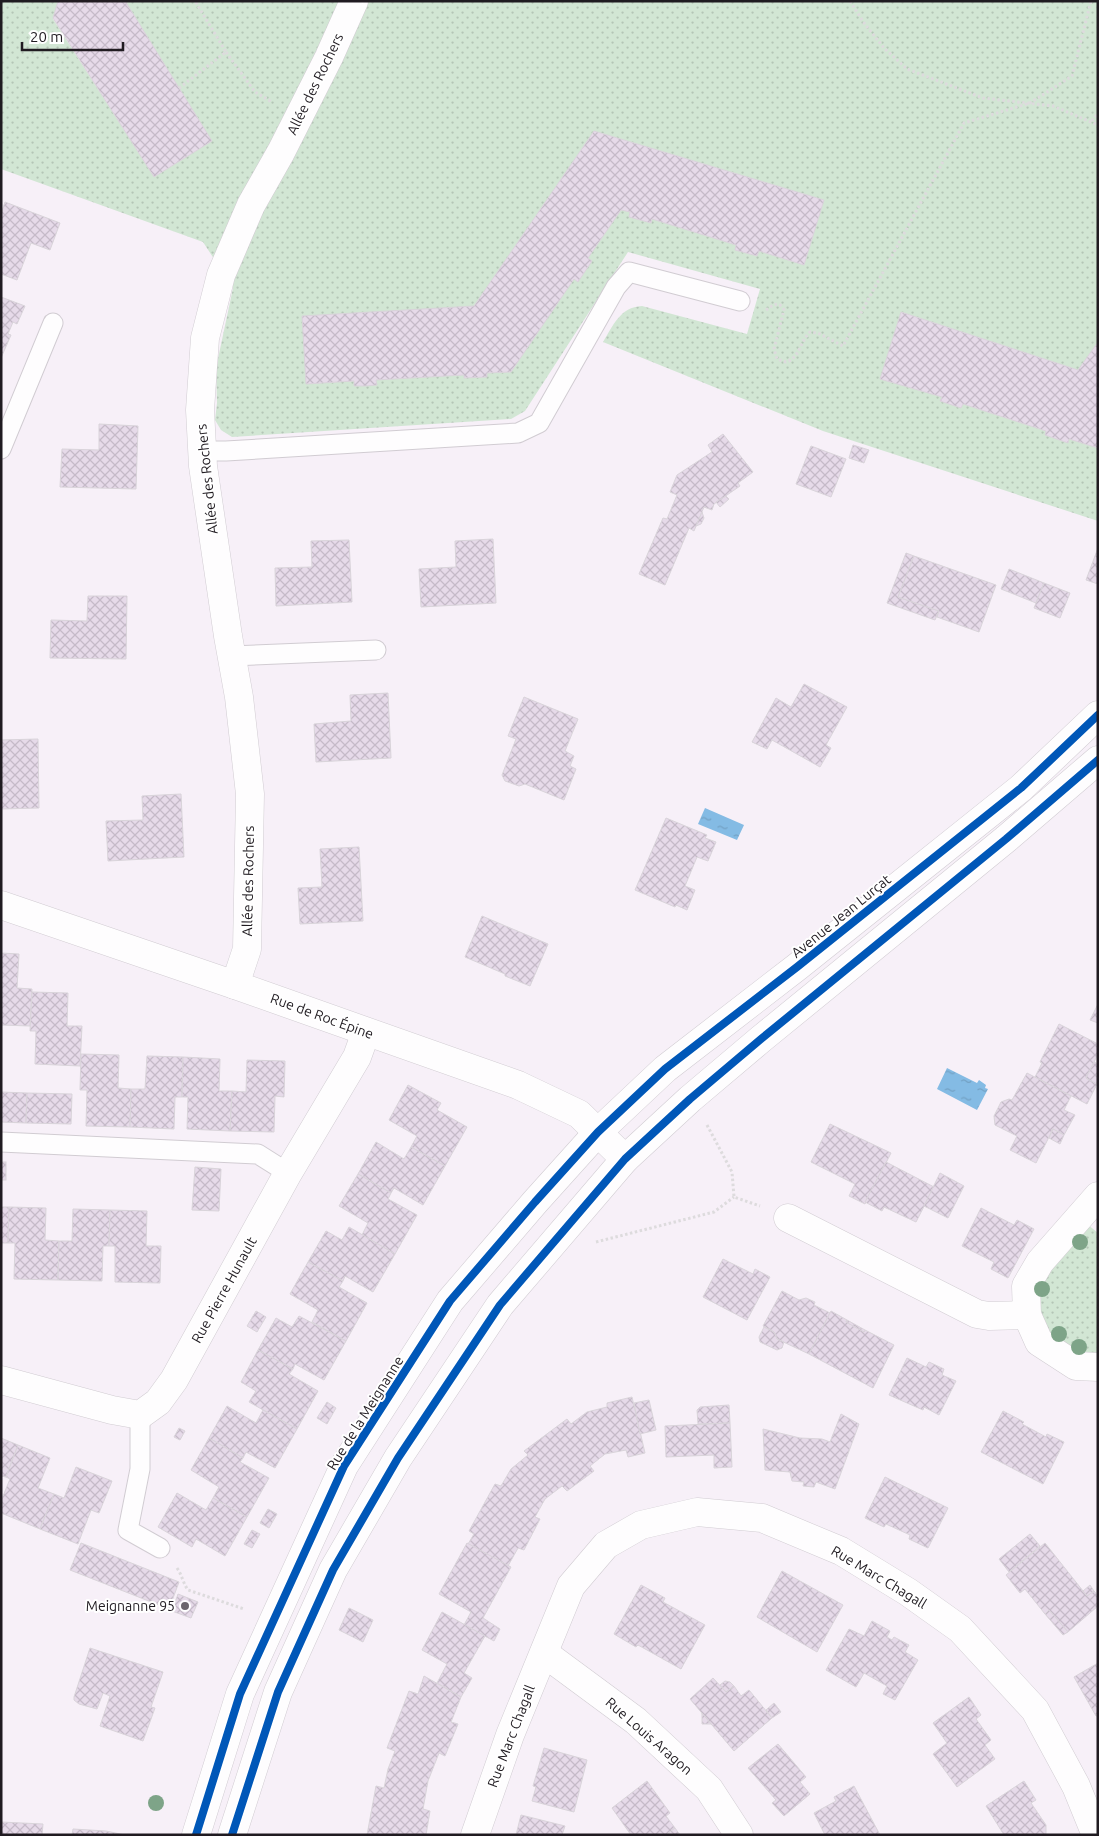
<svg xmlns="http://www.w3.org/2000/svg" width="1099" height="1836" viewBox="0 0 1099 1836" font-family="Ubuntu,sans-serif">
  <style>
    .grass { fill: url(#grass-dots); fill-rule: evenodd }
    .water { fill: url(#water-ripples) }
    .building { fill: url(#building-cross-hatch); stroke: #d9d4da }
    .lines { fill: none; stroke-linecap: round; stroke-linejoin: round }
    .lane-casing { stroke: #d1ccd2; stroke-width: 21 }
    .street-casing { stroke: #d1ccd2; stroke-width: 29 }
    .secondary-casing { stroke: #d1ccd2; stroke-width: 29 }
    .path { stroke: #dddbdd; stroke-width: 3; stroke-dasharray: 2.5 2.5; stroke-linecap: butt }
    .lane { stroke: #fefdfe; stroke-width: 19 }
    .street { stroke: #fefdfe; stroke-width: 28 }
    .secondary { stroke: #fefdfe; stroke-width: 28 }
    .cycleway-casing { stroke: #fff; stroke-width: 11 }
    .cycleway { stroke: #0057b8; stroke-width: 8 }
    .tree { fill: #7ea488 }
    .poi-dot { fill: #6b666c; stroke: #fff; stroke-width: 2 }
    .labels { text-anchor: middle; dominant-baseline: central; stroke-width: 4; stroke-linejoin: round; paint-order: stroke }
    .street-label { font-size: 14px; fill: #201b21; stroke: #fff }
    .poi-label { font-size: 14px; fill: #201b21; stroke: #fff; text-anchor: end }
  </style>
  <defs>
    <pattern id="grass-dots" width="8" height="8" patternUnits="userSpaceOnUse" patternTransform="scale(1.25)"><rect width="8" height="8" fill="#d2e6d4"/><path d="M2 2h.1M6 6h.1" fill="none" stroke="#b4c5b6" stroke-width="1.8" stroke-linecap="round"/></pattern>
    <pattern id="water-ripples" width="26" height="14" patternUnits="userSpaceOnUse" patternTransform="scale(1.25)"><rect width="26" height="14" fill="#84bbe4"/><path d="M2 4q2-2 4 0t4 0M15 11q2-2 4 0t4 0" fill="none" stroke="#72a0c3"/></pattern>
    <pattern id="building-cross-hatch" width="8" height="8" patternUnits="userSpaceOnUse" patternTransform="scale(1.25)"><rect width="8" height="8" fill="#e6dae9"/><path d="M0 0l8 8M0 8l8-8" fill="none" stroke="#c5bac8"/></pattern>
  </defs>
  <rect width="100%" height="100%" fill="#f7f0f8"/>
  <!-- grass -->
  <g class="grass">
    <path d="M 1,1 L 58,1 L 53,19 L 154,177 L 212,141 L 127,4 L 127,1 L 1098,1 L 1098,342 L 1078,370 L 901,312 L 880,379 L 942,397 L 941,401 L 961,408 L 963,404 L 1046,431 L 1045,435 L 1068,443 L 1069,439 L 1098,448 L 1098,521 L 823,431 L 603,342 C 613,326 620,307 642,306 L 747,334 L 760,289 L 628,252 L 525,411 L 511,419 L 232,437 L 221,430 L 215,420 L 217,403 L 216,368 L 233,288 L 203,242 L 1,169 ZM 594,131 L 824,200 L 804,265 L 759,251 L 757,256 L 735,250 L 736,245 L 652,219 L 651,223 L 629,217 L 630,212 L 621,210 L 588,258 L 592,261 L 578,282 L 574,279 L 511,372 L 487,373 L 487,377 L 465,378 L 464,375 L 376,380 L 377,385 L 354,386 L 354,381 L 306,384 L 474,306 Z"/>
    <polygon points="1087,1224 1098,1233 1098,1355 1072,1353 1039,1324 1039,1278"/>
  </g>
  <!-- water -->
  <g class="water">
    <polygon points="705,808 744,825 737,840 698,824"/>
    <polygon points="947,1068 977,1083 979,1080 986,1085 985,1088 988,1089 977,1110 937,1089"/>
  </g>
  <!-- building -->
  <g class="building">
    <polygon points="58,1 127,1 127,4 212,141 154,177 53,18"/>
    <polygon points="594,131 824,200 804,265 759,251 757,256 735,250 736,245 652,219 651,223 629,217 630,212 621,210 588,258 592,261 578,282 574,279 511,372 487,373 487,377 464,378 464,375 376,380 377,385 366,386 354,386 354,381 306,384 302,316 474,306"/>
    <polygon points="5,202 60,223 50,250 31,243 17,280 1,274 1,214"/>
    <polygon points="1,297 25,306 17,324 13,322 8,334 11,335 1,358"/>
    <polygon points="901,312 1078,370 1098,342 1098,448 1069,439 1068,443 1045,435 1046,431 963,404 961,408 940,401 942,397 880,379"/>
    <polygon points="99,424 138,426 136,489 60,487 62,449 99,450"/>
    <polygon points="723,434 753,472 738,483 740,486 714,504 712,510 704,507 694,531 689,528 665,585 639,574 663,518 667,519 677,495 670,492 677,475 712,452 708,445"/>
    <polygon points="853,445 869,450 864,463 849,458"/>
    <polygon points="811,446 846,459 831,497 796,484"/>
    <polygon points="726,496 729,499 720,507 716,502"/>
    <polygon points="702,512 704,518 701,524 696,526"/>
    <polygon points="493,539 496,603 421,607 419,569 456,567 455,541"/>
    <polygon points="349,540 352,602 276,606 275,568 312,567 311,541"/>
    <polygon points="1098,548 1098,584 1086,580"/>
    <polygon points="906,553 914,556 898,597 939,611 935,620 887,603"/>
    <polygon points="914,556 996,585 979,632 937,617 939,611 898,597"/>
    <polygon points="1009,569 1044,583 1036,603 1001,589"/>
    <polygon points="1044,583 1070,593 1060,618 1034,608"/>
    <polygon points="88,596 127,596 126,659 50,658 51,620 87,621"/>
    <polygon points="804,684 847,707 826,745 831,748 820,767 772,740 767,749 752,742 776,698 791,707"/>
    <polygon points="388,693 391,758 316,762 314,724 351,721 350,695"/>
    <polygon points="524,697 578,719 565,751 574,756 570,766 576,769 564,800 525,784 519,786 505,781 502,775 516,739 508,736"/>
    <polygon points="38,739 39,808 1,809 1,740"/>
    <polygon points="181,794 184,857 108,861 106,821 143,820 142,796"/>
    <polygon points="666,818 707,835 705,838 716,842 708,861 697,857 685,886 695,890 687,910 676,905 675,907 635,890"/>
    <polygon points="359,847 363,921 300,924 298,888 322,887 320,849"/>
    <polygon points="482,916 548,944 530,986 505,976 505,974 465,957"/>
    <polygon points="1,953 19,954 17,988 32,989 30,1026 1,1025"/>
    <polygon points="32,992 68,993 67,1026 82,1026 80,1066 35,1064 36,1031 30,1031"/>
    <polygon points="1098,1004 1098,1023 1090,1020"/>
    <polygon points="1059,1024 1098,1044 1098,1054 1086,1078 1097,1084 1087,1104 1035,1077 1042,1063 1040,1062"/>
    <polygon points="81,1054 119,1055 118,1088 131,1089 130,1127 86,1126 87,1090 80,1090"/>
    <polygon points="147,1056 183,1057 182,1097 175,1097 174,1129 130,1127 131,1089 145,1089"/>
    <polygon points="183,1057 220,1059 219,1091 232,1091 230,1131 187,1129 188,1097 182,1097"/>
    <polygon points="247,1060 285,1061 284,1097 275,1096 274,1132 230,1131 232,1091 246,1092"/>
    <polygon points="1094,1062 1098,1064 1097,1084 1086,1078"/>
    <polygon points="1027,1073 1071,1096 1064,1110 1075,1115 1064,1135 1053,1129 1036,1163 1010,1150 1017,1136 995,1125 994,1116 1001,1102 1009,1099 1012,1100"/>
    <polygon points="408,1085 441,1103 437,1110 467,1127 445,1166 411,1147 417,1136 389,1120"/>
    <polygon points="1,1092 27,1093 26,1123 1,1122"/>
    <polygon points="27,1093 72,1094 71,1124 26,1123"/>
    <polygon points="830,1124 891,1153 865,1204 849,1196 855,1184 811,1162"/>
    <polygon points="1053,1129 1064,1135 1060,1144 1049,1138"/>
    <polygon points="376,1142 404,1159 411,1147 445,1166 423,1205 394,1188 391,1193 358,1174"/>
    <rect x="1" y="1162" width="5" height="18"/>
    <polygon points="886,1162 934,1187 916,1222 884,1207 882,1211 865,1202"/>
    <polygon points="195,1167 221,1169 219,1211 192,1210"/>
    <polygon points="940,1173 964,1186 948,1218 924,1206"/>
    <polygon points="358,1174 391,1193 388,1199 417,1215 395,1254 362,1235 368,1223 339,1206"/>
    <polygon points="1,1207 9,1207 8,1243 2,1243 1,1253"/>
    <polygon points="9,1207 46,1208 45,1240 59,1241 58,1280 14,1279 15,1243 8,1243"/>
    <polygon points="981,1208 1014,1225 1017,1220 1034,1229 1008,1278 991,1269 994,1262 962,1246"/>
    <polygon points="73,1209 110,1210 109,1246 103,1246 102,1281 58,1280 59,1241 72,1241"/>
    <polygon points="110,1210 147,1211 146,1246 161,1246 160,1283 115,1282 115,1246 109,1246"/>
    <polygon points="349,1227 395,1254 373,1292 345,1276 343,1281 308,1262 326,1231 342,1240"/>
    <polygon points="723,1259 753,1274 755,1269 770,1277 747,1320 703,1297"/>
    <polygon points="308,1262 343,1281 339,1287 367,1303 346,1341 312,1322 318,1310 290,1294"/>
    <polygon points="782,1291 799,1300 806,1298 815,1302 814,1305 830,1313 809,1354 777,1339 774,1332 763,1326"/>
    <polygon points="256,1311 266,1317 257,1332 247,1326"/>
    <polygon points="831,1311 847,1320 846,1322 864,1332 865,1330 894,1345 873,1388 809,1354"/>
    <polygon points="299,1316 346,1341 324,1380 295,1364 293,1369 258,1350 276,1318 292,1327"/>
    <polygon points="847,1320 865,1330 864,1332 846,1322"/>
    <polygon points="764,1327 774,1332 777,1339 784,1342 782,1348 777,1350 760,1342 759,1337"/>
    <polygon points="258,1350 293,1369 289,1374 318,1391 297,1429 249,1402 256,1391 241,1382"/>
    <polygon points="907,1358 926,1367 929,1362 944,1369 942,1375 956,1381 939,1415 924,1407 923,1410 889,1395"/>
    <polygon points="632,1397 645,1453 628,1457 626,1450 605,1454 590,1466 594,1471 567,1491 562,1486 545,1499 535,1517 540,1519 524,1550 518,1548 508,1566 468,1544 474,1534 469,1531 495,1484 501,1486 511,1469 528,1455 524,1451 567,1419 571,1424 587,1412 607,1407 607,1403"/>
    <polygon points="649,1400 656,1430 640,1434 634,1403"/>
    <polygon points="327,1402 336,1408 327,1424 317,1418"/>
    <polygon points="729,1405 730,1423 698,1424 697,1410 700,1407"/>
    <polygon points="227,1406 256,1423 263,1410 297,1429 275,1468 246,1452 243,1458 209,1438"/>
    <polygon points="1003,1411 1024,1422 1022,1424 1046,1437 1047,1434 1064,1442 1043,1484 981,1452"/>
    <polygon points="841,1414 859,1424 835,1489 816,1482 814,1487 803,1486 804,1482 792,1481 790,1472 765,1470 763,1429 800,1438 822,1439 830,1442"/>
    <polygon points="730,1423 732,1467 714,1468 714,1455 666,1457 665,1426"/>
    <polygon points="179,1428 185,1431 180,1440 174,1437"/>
    <polygon points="1,1438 18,1445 6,1477 1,1476"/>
    <polygon points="209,1438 243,1458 240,1462 269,1478 247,1517 213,1498 219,1487 191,1470"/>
    <polygon points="18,1445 50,1458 38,1488 54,1494 40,1529 1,1513 1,1501 10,1479 6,1477"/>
    <polygon points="76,1467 112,1481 99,1513 91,1510 78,1544 40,1529 54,1494 64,1498"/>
    <polygon points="885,1477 948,1508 928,1548 909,1539 910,1535 886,1524 884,1527 865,1518"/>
    <polygon points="177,1493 206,1510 213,1498 247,1517 225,1556 196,1539 192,1547 158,1527"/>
    <polygon points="268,1509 277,1514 269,1528 260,1523"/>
    <polygon points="252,1530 260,1534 252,1548 244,1544"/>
    <polygon points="1030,1534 1040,1546 1009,1572 999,1559"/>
    <polygon points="81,1543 179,1582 169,1609 70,1570"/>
    <polygon points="467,1543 511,1567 483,1618 500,1629 494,1641 464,1625 471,1612 439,1594"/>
    <polygon points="1045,1543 1087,1596 1094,1591 1098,1596 1098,1606 1068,1632 1049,1610 1045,1614 1025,1589 1020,1593 1006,1575"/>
    <polygon points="782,1571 843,1605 817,1652 757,1617"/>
    <polygon points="641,1585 665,1598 663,1602 705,1625 681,1669 638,1645 636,1647 614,1634"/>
    <polygon points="1090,1585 1094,1591 1087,1596 1083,1591"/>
    <polygon points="178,1594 198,1602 191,1618 172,1611"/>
    <polygon points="349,1608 373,1620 363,1642 339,1630"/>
    <polygon points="1049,1610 1068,1632 1063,1635 1045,1614"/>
    <polygon points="442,1612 485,1636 464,1673 472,1678 461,1697 437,1683 447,1664 422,1650"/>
    <polygon points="872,1621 890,1631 887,1637 892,1640 894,1637 909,1645 905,1652 918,1660 895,1700 883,1694 887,1686 864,1673 856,1687 826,1670 849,1629 864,1636"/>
    <polygon points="90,1648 163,1672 151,1707 155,1708 143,1741 100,1726 110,1696 103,1693 97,1709 79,1704 74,1700 74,1697"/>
    <polygon points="1098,1663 1098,1716 1096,1716 1074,1677"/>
    <polygon points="424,1676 461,1697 451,1722 458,1724 445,1756 439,1753 428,1781 423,1809 430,1811 426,1835 367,1835 376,1786 384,1788 388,1769 395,1751 387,1748 409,1691 418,1694"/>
    <polygon points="713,1678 726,1692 734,1686 741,1696 749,1690 772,1718 734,1751 690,1699"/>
    <polygon points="725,1681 730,1682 734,1686 726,1692 720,1685"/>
    <polygon points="969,1697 981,1715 976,1719 991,1740 985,1745 995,1759 957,1787 933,1754 947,1743 933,1723"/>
    <polygon points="774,1703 781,1712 772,1718 766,1710"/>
    <polygon points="702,1713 711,1724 702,1724"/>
    <polygon points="778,1744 806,1777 800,1782 810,1794 784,1816 772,1803 776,1800 748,1768"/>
    <polygon points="544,1748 587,1760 574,1812 532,1801 536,1787 533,1786"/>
    <polygon points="647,1781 670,1813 666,1816 675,1828 666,1835 631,1835 612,1808"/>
    <polygon points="1024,1781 1036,1800 1031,1803 1046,1825 1046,1835 1004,1835 986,1806"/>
    <polygon points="854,1786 880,1835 825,1835 814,1813 836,1801 834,1797"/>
    <polygon points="521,1815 565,1826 562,1835 516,1835"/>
    <polygon points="1,1822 43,1824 42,1835 1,1835"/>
    <polygon points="675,1828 680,1835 666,1835"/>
    <polygon points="73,1829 106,1831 125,1835 72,1835"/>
  </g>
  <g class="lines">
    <!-- lane casing -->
    <g class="lane-casing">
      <g id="lane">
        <polyline points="1,449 53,323"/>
        <polyline points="202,451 226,451 518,433 539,423 616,287 629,272 740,301"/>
        <polyline points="232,656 376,650"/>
        <polyline points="1,1142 258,1154 288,1173"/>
        <polyline points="140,1415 140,1469 128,1530 160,1548"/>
      </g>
    </g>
    <!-- street casing -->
    <g class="street-casing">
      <g id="street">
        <polyline points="1,905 235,985 518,1085 579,1114 625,1159"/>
        <polyline points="235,985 247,949 250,794 239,697 228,636 203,466 200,410 205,338 221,275 251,205 281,152 329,57 354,1"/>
        <polyline points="1098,1196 1040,1262 1026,1286 1027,1315 1039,1342 1076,1366 1098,1367"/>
        <polyline points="788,1218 977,1314 989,1316 1027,1315"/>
        <polyline points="1,1380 112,1410 140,1415 158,1402 174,1380 288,1173 357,1057 366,1032"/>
        <polyline points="544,1653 636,1721 709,1789 739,1835"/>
        <polyline points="475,1835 510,1735 571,1586 606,1545 641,1525 697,1512 762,1518 841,1551 908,1592 960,1629 1035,1710 1076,1786 1096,1835"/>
      </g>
    </g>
    <!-- secondary casing -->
    <g class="secondary-casing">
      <g id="secondary">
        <polyline points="196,1835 240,1694 344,1466 450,1301 535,1202 598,1132 665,1069 797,967 1021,788 1098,715"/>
        <polyline points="232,1835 278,1692 333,1570 398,1458 500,1305 625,1159 690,1099 761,1039 1006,839 1098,760"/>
      </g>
    </g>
    <!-- path -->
    <g class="path">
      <polyline points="850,1 864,23 884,48 907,69 983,98 1053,106 1098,125"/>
      <polyline points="226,52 255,92 272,102"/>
      <polyline points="179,88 226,52 195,1"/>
      <polyline points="1092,121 1098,113"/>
      <path d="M 766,310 C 773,305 779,300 784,310 L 774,349 L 777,359 L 786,362 C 800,358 800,341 810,332 L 818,333 L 843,346 L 964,123 L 1030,103 L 1072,76 L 1091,1"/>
      <polyline points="707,1125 732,1172 734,1197 760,1206"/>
      <polyline points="596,1242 714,1212 734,1197"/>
      <path d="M 177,1568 C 182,1575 183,1583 188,1590 L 244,1609"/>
    </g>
    <!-- lane -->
    <use href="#lane" class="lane"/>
    <!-- street -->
    <use href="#street" class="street"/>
    <!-- secondary -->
    <use href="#secondary" class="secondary"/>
    <!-- cycleway casing -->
    <g class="cycleway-casing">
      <g id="cycleway">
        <polyline points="196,1835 240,1694 344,1466 450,1301 535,1202 598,1132 665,1069 797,967 1021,788 1098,715"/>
        <polyline points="232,1835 278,1692 333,1570 398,1458 500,1305 625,1159 690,1099 761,1039 1006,839 1098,760"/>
      </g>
    </g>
    <!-- cycleway -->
    <use href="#cycleway" class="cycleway"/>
  </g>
  <!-- trees -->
  <g class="tree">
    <circle cx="1080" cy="1242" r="8"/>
    <circle cx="1042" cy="1289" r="8"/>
    <circle cx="1059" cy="1334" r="8"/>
    <circle cx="1079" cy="1347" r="8"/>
    <circle cx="156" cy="1803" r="8"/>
  </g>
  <!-- markers -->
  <circle class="poi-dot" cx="185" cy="1606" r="5"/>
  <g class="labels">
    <!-- street labels -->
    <g class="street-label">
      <text transform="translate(315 84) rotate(-64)">Allée des Rochers</text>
      <text transform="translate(207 479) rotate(-96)">Allée des Rochers</text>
      <text transform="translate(248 881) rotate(-89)">Allée des Rochers</text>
      <text transform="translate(841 916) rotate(-39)">Avenue Jean Lurçat</text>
      <text transform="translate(322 1016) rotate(20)">Rue de Roc Épine</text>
      <text transform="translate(224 1290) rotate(-61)">Rue Pierre Hunault</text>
      <text transform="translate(365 1413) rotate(-58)">Rue de la Meignanne</text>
      <text transform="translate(879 1577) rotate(31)">Rue Marc Chagall</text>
      <text transform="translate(511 1736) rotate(-69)">Rue Marc Chagall</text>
      <text transform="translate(649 1736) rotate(41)">Rue Louis Aragon</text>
    </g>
    <!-- poi labels -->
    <g class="poi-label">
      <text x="175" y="1606">Meignanne 95</text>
    </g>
  </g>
  <!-- border -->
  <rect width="1099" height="1836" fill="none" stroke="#201b21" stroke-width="5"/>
  <!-- scale -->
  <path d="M22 42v8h101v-8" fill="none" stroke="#201b21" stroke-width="2.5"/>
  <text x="30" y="42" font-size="15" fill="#201b21" stroke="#ffffff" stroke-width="4" paint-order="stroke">20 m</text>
</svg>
